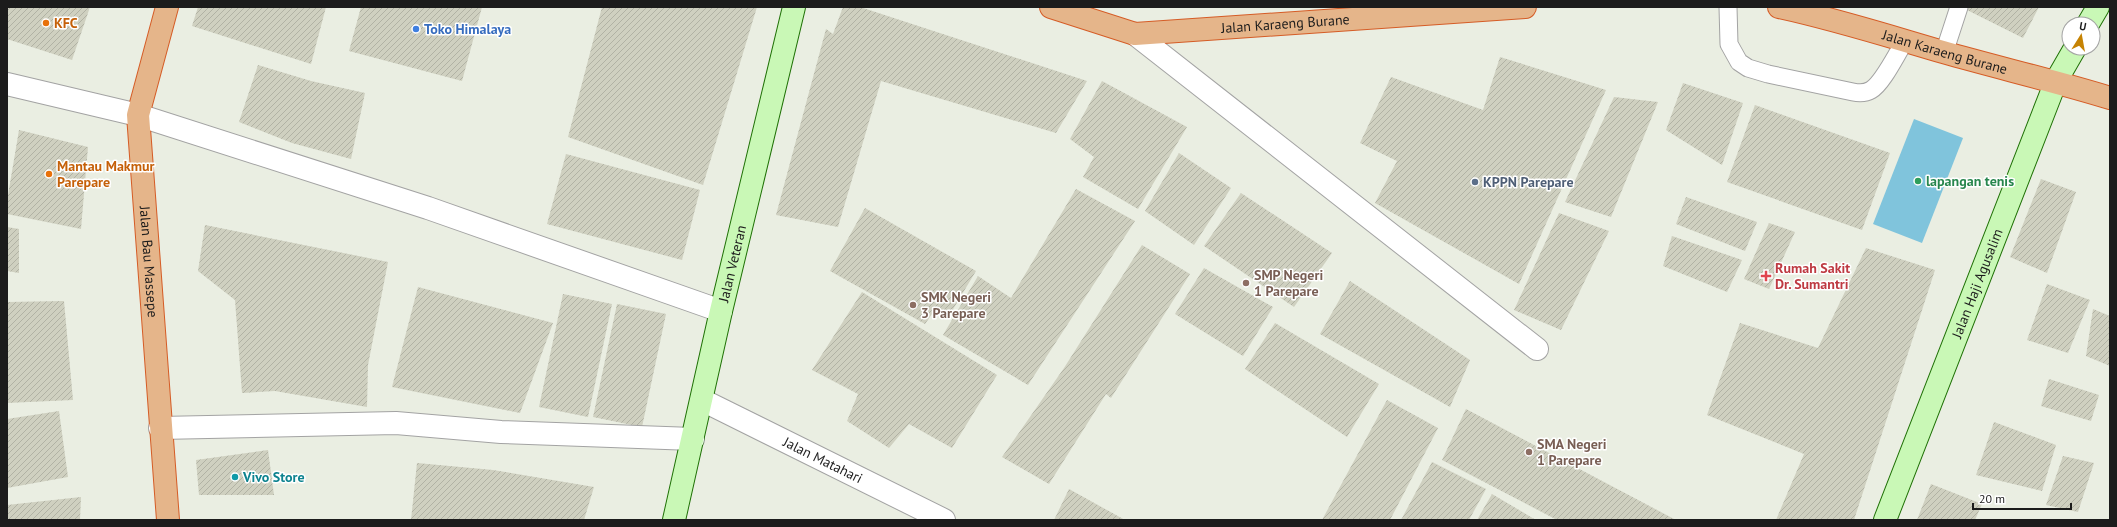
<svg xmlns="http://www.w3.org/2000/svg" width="2117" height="527" viewBox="0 0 2117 527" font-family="'PT Sans',sans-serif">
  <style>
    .pitch { fill: #80c4dc }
    .building { fill: url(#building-hatch) }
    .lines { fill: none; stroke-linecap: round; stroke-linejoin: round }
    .lane-casing { stroke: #a3a3a3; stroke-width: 19 }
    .street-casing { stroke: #a3a3a3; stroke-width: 24 }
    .secondary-casing { stroke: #1f7106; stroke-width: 24 }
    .highway-casing { stroke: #d55c26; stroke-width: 24 }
    .lane { stroke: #fff; stroke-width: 17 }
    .street { stroke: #fff; stroke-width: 22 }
    .secondary { stroke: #c9f8b6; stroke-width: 22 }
    .highway { stroke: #e5b58a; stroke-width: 22 }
    .food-dot { fill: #e8710a; stroke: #fff; stroke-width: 1.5 }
    .shop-dot { fill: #3f7fe0; stroke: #fff; stroke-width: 1.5 }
    .leisure-dot { fill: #2e9e5b; stroke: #fff; stroke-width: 1.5 }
    .service-dot { fill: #5c6f8a; stroke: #fff; stroke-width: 1.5 }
    .health-dot { fill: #e0444e; stroke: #fff; stroke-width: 1.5 }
    .education-dot { fill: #8d6e63; stroke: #fff; stroke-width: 1.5 }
    .culture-dot { fill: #0f9aa8; stroke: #fff; stroke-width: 1.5 }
    .labels { text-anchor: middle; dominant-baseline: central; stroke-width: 3; stroke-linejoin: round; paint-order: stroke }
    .food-label { font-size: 14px; font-weight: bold; fill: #c56008; stroke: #fff; text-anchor: start }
    .street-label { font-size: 14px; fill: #1c1c1c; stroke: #fff }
    .shop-label { font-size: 14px; font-weight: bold; fill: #366cbe; stroke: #fff; text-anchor: start }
    .leisure-label { font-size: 14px; font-weight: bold; fill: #27864d; stroke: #fff; text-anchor: start }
    .service-label { font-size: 14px; font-weight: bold; fill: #4e5e75; stroke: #fff; text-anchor: start }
    .health-label { font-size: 14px; font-weight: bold; fill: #be3a42; stroke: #fff; text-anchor: start }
    .education-label { font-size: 14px; font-weight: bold; fill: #785e54; stroke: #fff; text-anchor: start }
    .culture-label { font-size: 14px; font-weight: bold; fill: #0d838f; stroke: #fff; text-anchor: start }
  </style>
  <defs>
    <pattern id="building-hatch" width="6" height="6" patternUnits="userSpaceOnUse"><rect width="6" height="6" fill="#cfd0c0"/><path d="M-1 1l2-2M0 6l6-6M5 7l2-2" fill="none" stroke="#b1b2a4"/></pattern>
  </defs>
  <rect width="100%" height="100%" fill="#eaeee2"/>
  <!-- pitch -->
  <polygon class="pitch" points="1914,119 1963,138 1922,243 1873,224"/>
  <!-- building -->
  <g class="building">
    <polygon points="7,7 90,7 72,60 7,39"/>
    <polygon points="198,7 326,7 311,64 192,26"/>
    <polygon points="361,7 482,7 462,81 349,51"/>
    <polygon points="602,7 757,7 703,185 568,137"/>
    <polygon points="843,7 860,7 1087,81 1056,133 881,81 838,227 776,215 826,29 833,34"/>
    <polygon points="1961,7 2039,7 2023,38"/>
    <polygon points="1500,57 1606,90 1519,284 1375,203 1397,161 1360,143 1391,77 1483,110"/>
    <polygon points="258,65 311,81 365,93 351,159 292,143 239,122"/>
    <polygon points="1102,81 1187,127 1138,209 1083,177 1094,157 1070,139"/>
    <polygon points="1683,83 1743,103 1722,165 1666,130"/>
    <polygon points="1614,97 1658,102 1611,217 1565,202"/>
    <polygon points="1755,105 1890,153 1862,230 1727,182"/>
    <polygon points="19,130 88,147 81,229 7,214 7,201"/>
    <polygon points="1179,153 1231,188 1194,245 1145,211"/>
    <polygon points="566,154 700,190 682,260 547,224"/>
    <polygon points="2041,179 2076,192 2047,273 2010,257"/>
    <polygon points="1076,189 1135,221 1028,385 943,335 978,276 1011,298"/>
    <polygon points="1241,193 1332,253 1294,307 1204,246"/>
    <polygon points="1686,197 1757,222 1745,251 1676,224"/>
    <polygon points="865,208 976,271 949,316 937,307 925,324 830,271"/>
    <polygon points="1559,213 1609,231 1561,330 1514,310"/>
    <polygon points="1769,223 1795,232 1769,289 1744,279"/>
    <polygon points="205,225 388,262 368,365 367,407 275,391 242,393 235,300 198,271"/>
    <polygon points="7,227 19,229 19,273 7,271"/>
    <polygon points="1672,236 1742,260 1727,292 1663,266"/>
    <polygon points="1142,245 1190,274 1111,398 1106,394 1049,484 1002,457 1064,368"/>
    <polygon points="1866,248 1935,270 1854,520 1776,520 1804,454 1707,415 1740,323 1818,348"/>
    <polygon points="1204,268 1273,307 1243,356 1175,314"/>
    <polygon points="1350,281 1470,360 1450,407 1320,334"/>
    <polygon points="2047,284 2090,300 2068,353 2027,340"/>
    <polygon points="418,287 553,323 520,413 392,387"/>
    <polygon points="862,292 997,375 952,448 909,424 889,448 847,421 858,394 812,370"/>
    <polygon points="563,294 612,304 588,417 539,407"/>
    <polygon points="64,301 73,400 7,403 7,302"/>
    <polygon points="617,304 666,314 642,427 593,417"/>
    <polygon points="2093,309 2110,316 2110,366 2086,356"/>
    <polygon points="1275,323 1379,384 1347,437 1245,369"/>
    <polygon points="2049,379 2099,395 2091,421 2041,406"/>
    <polygon points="1387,400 1438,428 1390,520 1322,520"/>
    <polygon points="1466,409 1676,520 1557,520 1442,460"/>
    <polygon points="59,411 68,477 7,488 7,419"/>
    <polygon points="1994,422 2056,445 2042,491 1976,475"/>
    <polygon points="268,450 274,495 199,495 196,460"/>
    <polygon points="2063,456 2094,463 2078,512 2046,505"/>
    <polygon points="1432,462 1486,489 1469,520 1401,520"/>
    <polygon points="417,463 493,470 594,487 584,520 411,520"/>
    <polygon points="1931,484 1982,504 1975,520 1917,520"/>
    <polygon points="1069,489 1125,520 1054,520"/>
    <polygon points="1492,494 1536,520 1477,520"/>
    <polygon points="81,497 80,520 7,520 7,505"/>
  </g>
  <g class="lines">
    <!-- lane casing -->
    <g class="lane-casing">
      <g id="lane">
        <path d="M 1728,7 L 1729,44 L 1739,62 L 1748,68 L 1768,74 L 1853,92 C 1858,93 1866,93 1871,90 C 1883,83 1897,53 1905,41"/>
        <polyline points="1944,53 1959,7"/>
      </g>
    </g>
    <!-- street casing -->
    <g class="street-casing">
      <g id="street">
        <polyline points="1135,34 1537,349"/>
        <polyline points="7,84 138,115 428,208 721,311"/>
        <path id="s1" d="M 702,400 L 944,520"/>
        <polyline points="160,428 396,423 501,432 693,439"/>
      </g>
    </g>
    <!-- secondary casing -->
    <g class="secondary-casing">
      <g id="secondary">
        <polyline points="2088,24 2098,7"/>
        <path id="s2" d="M 674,520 L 721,311 L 794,7"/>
        <path id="s3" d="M 1885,520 L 2056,81 L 2075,48"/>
      </g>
    </g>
    <!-- highway casing -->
    <g class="highway-casing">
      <g id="highway">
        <path id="s4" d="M 167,7 L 138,115 L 168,520"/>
        <path id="s5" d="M 1051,7 L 1135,34 L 1525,7"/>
        <path id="s6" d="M 1779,7 C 1835,19 1888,36 1943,52 C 1999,68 2055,81 2110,98"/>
      </g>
    </g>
    <!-- lane -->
    <use href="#lane" class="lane"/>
    <!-- street -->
    <use href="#street" class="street"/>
    <!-- secondary -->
    <use href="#secondary" class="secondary"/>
    <!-- highway -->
    <use href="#highway" class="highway"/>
  </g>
  <!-- markers -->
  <g class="food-dot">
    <circle cx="46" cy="23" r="4"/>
    <circle cx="49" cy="174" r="4"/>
  </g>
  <circle class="shop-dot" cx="416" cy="29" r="4"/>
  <circle class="leisure-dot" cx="1918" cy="181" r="4"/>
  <circle class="service-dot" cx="1475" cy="182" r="4"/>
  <path class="health-dot" d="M1764 270h4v4h4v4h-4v4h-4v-4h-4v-4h4z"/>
  <g class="education-dot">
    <circle cx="1246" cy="283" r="4"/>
    <circle cx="913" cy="305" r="4"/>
    <circle cx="1529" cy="452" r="4"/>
  </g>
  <circle class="culture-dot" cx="235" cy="477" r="4"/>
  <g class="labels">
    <!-- food labels -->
    <g class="food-label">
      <text x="54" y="23">KFC</text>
      <text x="57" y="166">Mantau Makmur<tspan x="57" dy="16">Parepare</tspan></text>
    </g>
    <!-- street labels -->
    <g class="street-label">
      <text stroke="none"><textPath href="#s5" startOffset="239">Jalan Karaeng Burane</textPath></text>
      <text stroke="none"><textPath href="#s6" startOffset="172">Jalan Karaeng Burane</textPath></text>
      <text stroke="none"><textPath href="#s4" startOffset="259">Jalan Bau Massepe</textPath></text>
      <text stroke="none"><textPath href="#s2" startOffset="263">Jalan Veteran</textPath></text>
      <text stroke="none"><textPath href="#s3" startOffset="254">Jalan Haji Agusalim</textPath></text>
      <text stroke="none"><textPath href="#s1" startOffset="135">Jalan Matahari</textPath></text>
    </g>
    <!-- shop labels -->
    <g class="shop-label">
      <text x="424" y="29">Toko Himalaya</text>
    </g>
    <!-- leisure labels -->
    <g class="leisure-label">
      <text x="1926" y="181">lapangan tenis</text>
    </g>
    <!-- service labels -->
    <g class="service-label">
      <text x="1483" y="182">KPPN Parepare</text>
    </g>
    <!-- health labels -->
    <g class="health-label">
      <text x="1775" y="268">Rumah Sakit<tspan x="1775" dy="16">Dr. Sumantri</tspan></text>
    </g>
    <!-- education labels -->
    <g class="education-label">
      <text x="1254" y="275">SMP Negeri<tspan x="1254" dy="16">1 Parepare</tspan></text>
      <text x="921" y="297">SMK Negeri<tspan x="921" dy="16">3 Parepare</tspan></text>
      <text x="1537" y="444">SMA Negeri<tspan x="1537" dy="16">1 Parepare</tspan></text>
    </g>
    <!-- culture labels -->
    <g class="culture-label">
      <text x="243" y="477">Vivo Store</text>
    </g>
  </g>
  <!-- border -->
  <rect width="2117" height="527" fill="none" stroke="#1c1c1c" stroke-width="16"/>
  <!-- north arrow -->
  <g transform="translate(2081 36) rotate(11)"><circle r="19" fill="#ffffff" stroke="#a4a4a4"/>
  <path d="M0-3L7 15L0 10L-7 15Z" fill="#c68303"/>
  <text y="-6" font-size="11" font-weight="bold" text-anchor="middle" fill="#1c1c1c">U</text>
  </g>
  <!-- scale -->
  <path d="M1973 503v6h98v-6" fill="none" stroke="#1c1c1c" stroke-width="2"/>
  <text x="1979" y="503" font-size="12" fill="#1c1c1c" stroke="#ffffff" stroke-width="3" paint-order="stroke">20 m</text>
</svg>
